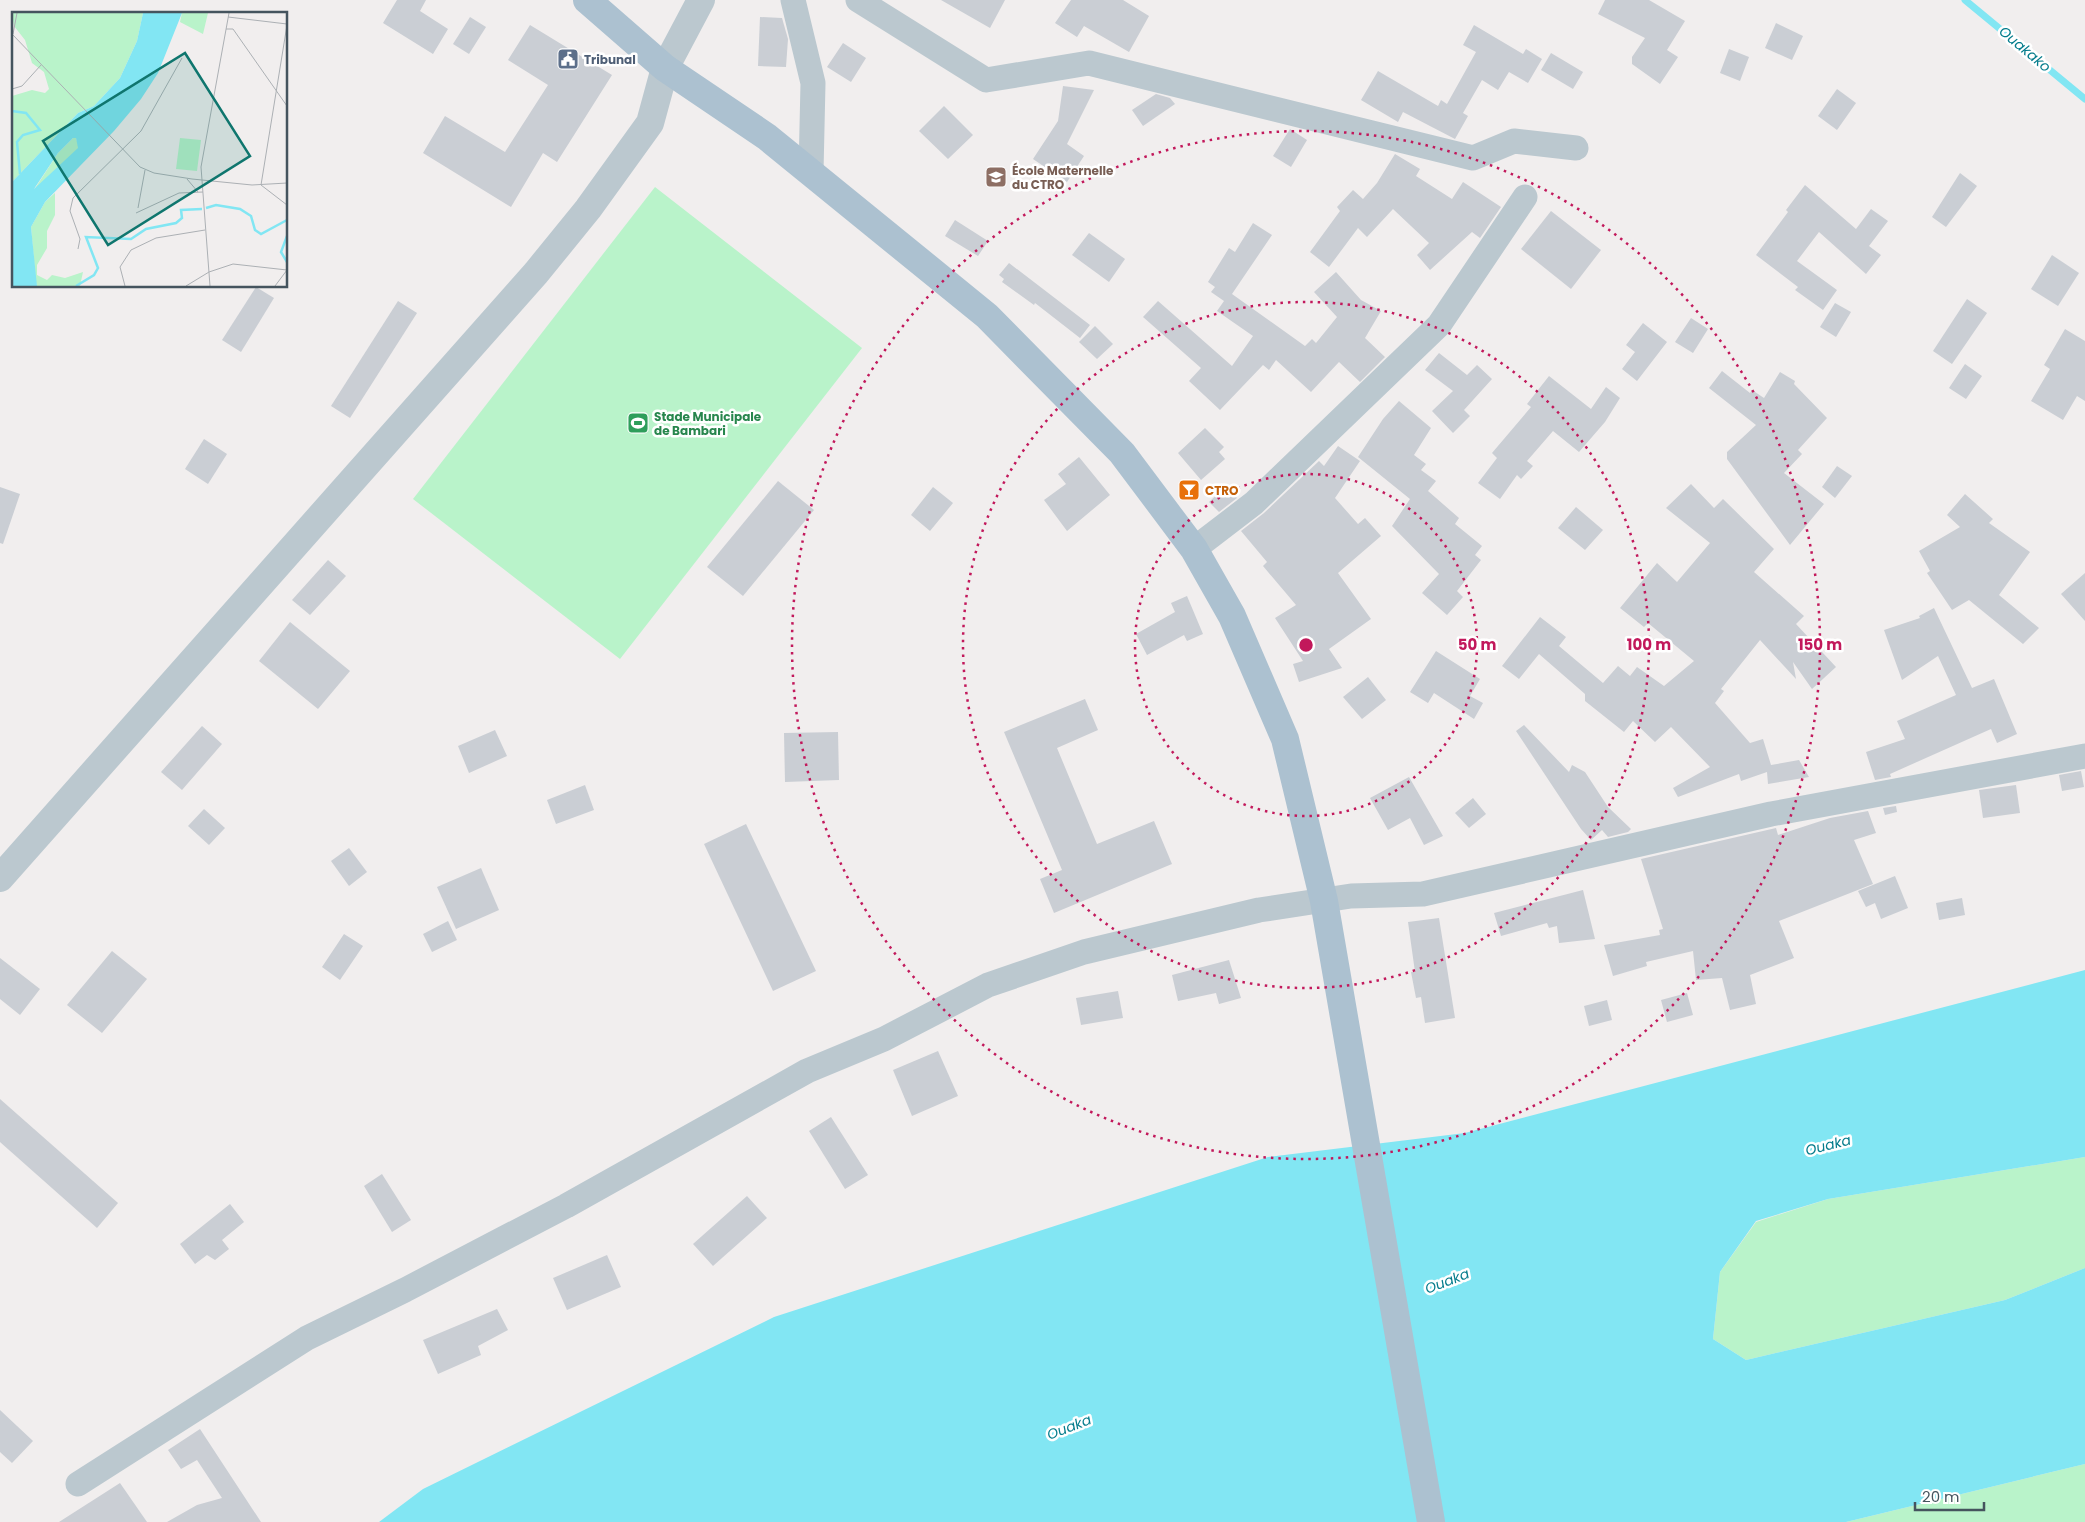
<svg xmlns="http://www.w3.org/2000/svg" width="2085" height="1522" viewBox="0 0 2085 1522" font-family="Poppins,sans-serif">
  <style>
    .green { fill: #b9f3ca }
    .water { fill: #82e6f3 }
    .lines { fill: none; stroke-linecap: round; stroke-linejoin: round }
    .stream { stroke: #82e6f3; stroke-width: 7 }
    .building { fill: #caced4 }
    .minor { stroke: #bbc8cf; stroke-width: 25 }
    .tertiary { stroke: #bbc8cf; stroke-width: 28 }
    .primary { stroke: #acc1d0; stroke-width: 28 }
    .ring { fill: none; stroke: #c2185b; stroke-width: 2.5; stroke-dasharray: 2.5 5 }
    .labels { text-anchor: middle; dominant-baseline: central; stroke-width: 5; stroke-linejoin: round; paint-order: stroke }
    .service-label { font-size: 12px; font-weight: bold; fill: #4e5e75; stroke: #fff; text-anchor: start }
    .education-label { font-size: 12px; font-weight: bold; fill: #785e54; stroke: #fff; text-anchor: start }
    .leisure-label { font-size: 12px; font-weight: bold; fill: #27864d; stroke: #fff; text-anchor: start }
    .food-label { font-size: 12px; font-weight: bold; fill: #c56008; stroke: #fff; text-anchor: start }
    .water-label { font-size: 14px; font-style: italic; fill: #047c8c; stroke: #fff }
    .inset-river { fill: none; stroke: #82e6f3; stroke-width: 2.5 }
    .inset-road { fill: none; stroke: #acb0b4; stroke-width: 1 }
    .view { fill: #0f766e; fill-opacity: 0.15; stroke: #0f766e; stroke-width: 2.5 }
    .inset-edge { fill: none; stroke: #45545e; stroke-width: 2.5 }
    .centre { fill: #c2185b; stroke: #fff; stroke-width: 2.5 }
    .ring-label { font-size: 15px; text-anchor: middle; font-weight: bold; fill: #c2185b; stroke: #fff; stroke-width: 5; stroke-linejoin: round; paint-order: stroke }
  </style>
  <rect width="100%" height="100%" fill="#f1eeee"/>
  <!-- green -->
  <g class="green">
    <polygon points="655,187 862,348 620,659 413,499"/>
    <polygon points="2085,1157 2085,1268 2005,1300 1746,1360 1713,1339 1720,1272 1756,1222 1828,1199"/>
    <polygon points="2085,1464 2085,1522 1846,1522"/>
  </g>
  <!-- water -->
  <polygon class="water" points="2085,970 2085,1157 1828,1199 1756,1221 1720,1272 1713,1339 1746,1360 2005,1300 2085,1268 2085,1464 1846,1522 379,1522 423,1489 774,1317 1268,1157 1465,1133"/>
  <g class="lines">
    <!-- stream -->
    <polyline class="stream" points="1965,0 2085,99"/>
  </g>
  <!-- building -->
  <g class="building">
    <polygon points="397,0 426,0 420,11 448,29 433,54 383,23"/>
    <polygon points="941,0 1005,0 990,28"/>
    <polygon points="1071,0 1123,0 1149,16 1129,52 1084,26 1077,37 1055,23"/>
    <polygon points="1605,0 1649,0 1685,21 1667,50 1678,57 1660,84 1632,64 1632,57 1645,38 1598,14"/>
    <polygon points="470,17 486,27 469,54 453,44"/>
    <polygon points="760,17 782,18 788,39 786,67 758,66"/>
    <polygon points="1776,23 1803,36 1792,60 1765,48"/>
    <polygon points="530,25 612,75 557,162 543,153 511,207 423,153 445,116 505,152 548,85 508,60"/>
    <polygon points="1474,25 1523,54 1526,49 1542,59 1528,83 1509,72 1498,90 1482,80 1463,113 1468,116 1455,139 1403,112 1398,122 1361,100 1378,71 1438,106 1441,100 1447,104 1476,52 1463,45"/>
    <polygon points="843,43 866,58 851,82 827,67"/>
    <polygon points="1729,49 1749,57 1740,81 1720,73"/>
    <polygon points="1551,53 1583,72 1573,89 1541,70"/>
    <polygon points="1063,86 1094,90 1067,144 1084,156 1067,182 1033,159 1058,121"/>
    <polygon points="1837,89 1856,103 1837,130 1818,116"/>
    <polygon points="1156,94 1170,98 1175,104 1143,126 1132,110"/>
    <polygon points="944,106 973,135 948,159 919,131"/>
    <polygon points="1290,129 1307,140 1291,167 1273,156"/>
    <polygon points="1395,154 1420,169 1416,176 1452,199 1463,182 1501,207 1480,238 1472,232 1430,270 1417,255 1429,243 1393,209 1367,237 1358,228 1329,267 1310,252 1340,211 1337,207 1353,190 1363,199 1377,183"/>
    <polygon points="1960,173 1977,186 1946,227 1932,217"/>
    <polygon points="1805,185 1856,229 1871,209 1888,221 1869,246 1881,255 1866,274 1819,232 1797,261 1837,290 1823,310 1795,290 1798,287 1756,255 1788,212 1786,210"/>
    <polygon points="1551,211 1601,250 1571,289 1521,249"/>
    <polygon points="955,220 988,241 978,256 945,236"/>
    <polygon points="1253,223 1272,235 1232,294 1305,346 1312,339 1316,343 1337,317 1314,292 1336,272 1361,300 1381,311 1365,338 1385,357 1360,382 1339,362 1311,392 1276,360 1269,370 1263,365 1220,410 1189,381 1201,368 1143,317 1158,301 1232,366 1253,336 1217,311 1224,301 1211,292 1215,287 1208,282 1229,248 1235,252"/>
    <polygon points="1089,233 1125,259 1109,282 1072,255"/>
    <polygon points="2052,255 2079,273 2058,306 2031,289"/>
    <polygon points="1009,263 1090,325 1080,338 1035,303 1034,305 1002,282 1004,279 999,275"/>
    <polygon points="256,287 274,298 241,352 222,340"/>
    <polygon points="1967,299 1987,313 1952,364 1933,351"/>
    <polygon points="398,301 417,313 350,418 331,406"/>
    <polygon points="1835,303 1851,312 1836,337 1820,327"/>
    <polygon points="1691,318 1708,329 1693,353 1675,342"/>
    <polygon points="1643,323 1667,342 1637,381 1622,369 1635,352 1626,345"/>
    <polygon points="1095,326 1113,344 1097,359 1079,342"/>
    <polygon points="2065,329 2085,341 2085,401 2077,396 2063,420 2031,401 2050,369 2044,365"/>
    <polygon points="1439,353 1467,375 1477,365 1492,379 1464,410 1470,416 1453,433 1432,411 1453,391 1425,370"/>
    <polygon points="1965,364 1982,376 1966,399 1949,388"/>
    <polygon points="1722,371 1750,393 1752,390 1764,398 1780,372 1795,381 1794,384 1827,418 1798,450 1802,454 1784,473 1824,504 1790,545 1727,459 1727,452 1756,425 1709,388"/>
    <polygon points="1549,376 1591,409 1606,387 1620,398 1605,422 1579,452 1553,431 1527,461 1533,466 1521,479 1517,475 1500,499 1478,483 1497,458 1492,453 1531,407 1527,404"/>
    <polygon points="1399,401 1431,428 1414,455 1426,464 1421,470 1436,481 1428,491 1459,518 1455,524 1482,546 1475,555 1481,560 1457,591 1463,597 1447,615 1422,593 1439,574 1392,526 1410,499 1358,457 1383,419"/>
    <polygon points="1205,428 1224,447 1219,452 1225,459 1201,480 1178,453"/>
    <polygon points="204,439 227,454 208,484 185,469"/>
    <polygon points="1338,446 1360,461 1335,498 1358,524 1365,518 1381,536 1338,573 1371,619 1329,649 1342,668 1299,682 1293,664 1303,661 1275,618 1296,605 1263,566 1267,562 1241,531 1264,513 1319,461 1324,466"/>
    <polygon points="1079,457 1110,495 1067,531 1044,500 1066,484 1058,474"/>
    <polygon points="1837,466 1852,476 1835,498 1822,487"/>
    <polygon points="778,481 814,510 743,596 707,567"/>
    <polygon points="1691,484 1714,508 1723,499 1774,549 1754,572 1804,616 1796,624 1836,667 1812,689 1793,662 1796,679 1760,640 1721,689 1724,691 1715,703 1750,743 1763,739 1771,765 1799,760 1809,777 1768,784 1767,772 1741,781 1739,774 1678,797 1673,788 1710,767 1671,727 1655,742 1633,721 1624,732 1585,701 1585,694 1539,654 1519,679 1502,666 1540,617 1566,637 1559,646 1603,683 1618,666 1630,676 1637,667 1664,686 1694,661 1648,623 1644,627 1620,608 1657,563 1677,582 1710,543 1666,508"/>
    <polygon points="1226,486 1237,498 1219,512 1209,502"/>
    <polygon points="0,487 20,494 3,544 0,543"/>
    <polygon points="933,487 953,503 930,531 911,515"/>
    <polygon points="1965,494 1993,519 1989,523 2030,552 1999,595 2039,628 2023,644 1969,600 1952,610 1927,573 1930,571 1919,551 1960,527 1947,515"/>
    <polygon points="1576,507 1603,530 1585,550 1558,528"/>
    <polygon points="328,560 346,576 310,615 292,600"/>
    <polygon points="2085,573 2085,621 2061,594"/>
    <polygon points="1187,596 1203,634 1187,641 1184,635 1147,655 1136,634 1175,612 1171,603"/>
    <polygon points="1934,608 1972,688 1994,679 2017,734 1997,743 1991,729 1890,774 1891,777 1875,780 1866,752 1905,739 1897,721 1956,695 1938,656 1902,680 1884,630 1920,618 1919,616"/>
    <polygon points="290,622 350,671 318,709 259,661"/>
    <polygon points="1436,651 1480,679 1470,696 1483,703 1474,719 1434,693 1428,703 1410,692"/>
    <polygon points="1368,677 1386,700 1362,719 1343,697"/>
    <polygon points="1085,699 1098,730 1057,748 1097,844 1154,821 1172,864 1054,913 1040,879 1062,870 1004,732"/>
    <polygon points="1524,725 1569,772 1572,765 1585,772 1608,807 1631,829 1628,832 1608,837 1602,830 1591,840 1581,829 1516,731"/>
    <polygon points="202,726 222,744 182,790 161,772"/>
    <polygon points="495,730 507,756 469,773 458,746"/>
    <polygon points="838,732 839,780 785,782 784,733"/>
    <polygon points="2081,771 2084,787 2062,791 2059,775"/>
    <polygon points="1409,777 1443,836 1424,845 1410,818 1388,830 1370,798"/>
    <polygon points="585,785 594,810 556,824 547,800"/>
    <polygon points="2016,785 2020,813 1983,818 1979,790"/>
    <polygon points="1473,798 1486,814 1469,828 1455,813"/>
    <polygon points="1896,806 1897,812 1885,815 1883,808"/>
    <polygon points="204,809 225,828 209,845 188,826"/>
    <polygon points="1868,811 1876,833 1854,840 1873,884 1779,921 1794,958 1750,975 1756,1004 1730,1010 1722,978 1696,980 1693,951 1646,962 1647,966 1613,976 1604,945 1660,935 1659,930 1663,929 1641,859 1776,828 1778,835 1830,818"/>
    <polygon points="746,824 816,971 773,991 704,844"/>
    <polygon points="349,848 367,872 349,886 331,861"/>
    <polygon points="481,868 499,910 456,929 437,887"/>
    <polygon points="1895,876 1908,908 1881,919 1875,903 1866,907 1858,891"/>
    <polygon points="1583,890 1595,939 1559,943 1557,926 1549,928 1547,923 1501,936 1494,913"/>
    <polygon points="1962,898 1965,915 1939,920 1936,903"/>
    <polygon points="1439,918 1455,1018 1425,1023 1421,997 1416,998 1411,972 1415,972 1408,922"/>
    <polygon points="448,921 457,940 432,952 423,934"/>
    <polygon points="344,934 363,946 340,980 322,967"/>
    <polygon points="112,951 147,979 102,1033 67,1005"/>
    <polygon points="0,958 40,989 20,1015 0,999"/>
    <polygon points="1229,960 1241,998 1219,1004 1216,993 1178,1001 1172,975"/>
    <polygon points="1118,991 1123,1018 1081,1025 1076,998"/>
    <polygon points="1687,993 1693,1015 1667,1022 1661,1000"/>
    <polygon points="1607,1000 1612,1020 1589,1026 1584,1006"/>
    <polygon points="938,1051 958,1096 912,1116 893,1070"/>
    <polygon points="0,1099 118,1203 97,1228 0,1142"/>
    <polygon points="831,1117 868,1175 845,1189 809,1131"/>
    <polygon points="382,1174 411,1220 392,1232 364,1186"/>
    <polygon points="747,1196 767,1218 713,1266 693,1244"/>
    <polygon points="230,1204 244,1222 222,1240 229,1249 215,1260 207,1255 195,1264 180,1244"/>
    <polygon points="607,1255 621,1287 567,1310 553,1278"/>
    <polygon points="497,1309 508,1330 478,1346 481,1355 438,1374 423,1340"/>
    <polygon points="0,1410 33,1441 12,1463 0,1452"/>
    <polygon points="200,1429 261,1522 167,1522 197,1505 222,1498 197,1460 181,1469 168,1450"/>
    <polygon points="120,1483 147,1522 59,1522"/>
  </g>
  <g class="lines">
    <!-- minor -->
    <g class="minor">
      <polyline points="793,0 813,83 811,172"/>
      <polyline points="858,0 986,80 1089,63 1473,158 1514,141 1576,148"/>
      <polyline points="1194,549 1254,503 1439,325 1525,197"/>
      <polyline points="78,1484 307,1338 405,1290 566,1206 807,1071 884,1039 988,985 1084,952 1259,910 1351,896 1423,894 1771,814 2085,756"/>
    </g>
    <!-- tertiary -->
    <polyline class="tertiary" points="0,878 536,273 588,209 650,123 665,68 701,0"/>
    <!-- primary -->
    <polyline class="primary" points="587,0 665,68 767,137 987,316 1122,453 1194,549 1232,616 1285,739 1324,901 1431,1522"/>
  </g>
  <!-- distance rings -->
  <g class="ring">
    <circle cx="1306" cy="645" r="171"/>
    <circle cx="1306" cy="645" r="343"/>
    <circle cx="1306" cy="645" r="514"/>
  </g>
  <!-- icons -->
  <defs>
    <g id="civic-square" transform="scale(1.125)"><rect x="-9" y="-9" width="18" height="18" rx="4" fill="#5c6f8a" stroke="#fff"/><path d="M-.6-6.5H3V-4.5H.6V-3L4-1V1h2V6H-6V1h2V-1L-.6-3ZM-1.2 2.5V6h2.4V2.5Z" fill="#fff"/></g>
    <g id="school-square" transform="scale(1.125)"><rect x="-9" y="-9" width="18" height="18" rx="4" fill="#8d6e63" stroke="#fff"/><path d="M0-5L7-2L0 1L-7-2ZM-4 1L0 2.5L4 1V4Q0 6-4 4Z" fill="#fff"/></g>
    <g id="stadium-square" transform="scale(1.125)"><rect x="-9" y="-9" width="18" height="18" rx="4" fill="#2e9e5b" stroke="#fff"/><path d="M0-5a6.5 5 0 1 0 0 10a6.5 5 0 1 0 0-10ZM-3.5-1.8h7v3.6h-7Z" fill="#fff"/></g>
    <g id="bar-square" transform="scale(1.125)"><rect x="-9" y="-9" width="18" height="18" rx="4" fill="#e8710a" stroke="#fff"/><path d="M-6-5H6L.8 .8V4.5H3.5V6h-7V4.5H-.8V.8Z" fill="#fff"/></g>
  </defs>
  <g fill-rule="evenodd">
    <use href="#civic-square" x="568" y="59"/>
    <use href="#school-square" x="996" y="177"/>
    <use href="#stadium-square" x="638" y="423"/>
    <use href="#bar-square" x="1189" y="490"/>
  </g>
  <g class="labels">
    <!-- service labels -->
    <g class="service-label">
      <text x="584" y="59">Tribunal</text>
    </g>
    <!-- education labels -->
    <g class="education-label">
      <text x="1012" y="170">École Maternelle<tspan x="1012" dy="14">du CTRO</tspan></text>
    </g>
    <!-- leisure labels -->
    <g class="leisure-label">
      <text x="654" y="416">Stade Municipale<tspan x="654" dy="14">de Bambari</tspan></text>
    </g>
    <!-- food labels -->
    <g class="food-label">
      <text x="1205" y="490">CTRO</text>
    </g>
    <!-- water labels -->
    <g class="water-label">
      <text transform="translate(2025 49) rotate(40)">Ouakako</text>
      <text transform="translate(1828 1145) rotate(-14)">Ouaka</text>
      <text transform="translate(1447 1281) rotate(-21)">Ouaka</text>
      <text transform="translate(1069 1427) rotate(-21)">Ouaka</text>
    </g>
  </g>
  <!-- overview -->
  <g transform="translate(12 12)">
    <rect width="275" height="275" fill="#f1eeee"/>
    <path d="M 0,1 L 131,1 L 125,29 L 108,66 L 82,94 L 66,101 L 0,170 L 0,84 L 20,78 L 33,81 L 37,77 L 32,60 L 20,51 L 13,28 L 2,14 ZM 170,1 L 196,1 L 191,22 L 168,10 ZM 61,126 L 64,126 L 67,136 L 22,178 L 46,141 ZM 168,126 L 189,128 L 185,159 L 164,157 ZM 43,181 L 43,203 L 35,219 L 35,236 L 25,253 L 25,263 L 35,268 L 40,263 L 53,266 L 71,260 L 68,274 L 25,274 L 24,271 L 19,215 L 33,190 Z" fill="#b9f3ca"/>
    <path d="M 131,1 L 170,1 L 146,61 L 129,87 L 102,119 L 33,190 L 19,215 L 25,274 L 0,274 L 0,170 L 66,101 L 82,94 L 108,66 L 125,29 ZM 61,126 L 64,126 L 66,136 L 22,177 L 46,141 Z" fill="#82e6f3" fill-rule="evenodd"/>
    <path class="inset-river" d="M 0,99 L 14,101 L 28,118 L 11,123 L 5,130 L 8,162M 194,196 L 204,193 L 228,197 L 239,204 L 243,218 L 249,222 L 275,208M 275,224 L 269,240 L 275,250M 64,274 L 82,263 L 86,256 L 74,225 L 119,227 L 134,217 L 164,211 L 170,206 L 169,198 L 190,197"/>
    <path class="inset-road" d="M 216,5 L 275,12M 275,13 L 249,173 L 275,193M 214,17 L 221,17 L 275,94M 0,22 L 128,155 L 142,161 L 180,167 L 240,173 L 275,171M 1,22 L 5,1M 0,77 L 10,74 L 29,53M 175,167 L 186,180M 126,196 L 133,158M 124,201 L 167,181 L 191,180M 66,237 L 68,227 L 58,199 L 61,186 L 129,119 L 170,46M 113,274 L 108,255 L 119,238 L 144,226 L 193,218M 174,274 L 197,260 L 221,252 L 275,258M 198,274 L 189,155 L 217,1M 263,274 L 275,258"/>
    <path class="view" d="M 173,41 L 238,144 L 96,233 L 31,129 Z"/>
    <rect width="275" height="275" class="inset-edge"/>
  </g>
  <circle cx="1306" cy="645" r="8" class="centre"/>
  <g class="ring-label">
    <text x="1477" y="650">50 m</text>
    <text x="1649" y="650">100 m</text>
    <text x="1820" y="650">150 m</text>
  </g>
  <!-- scale -->
  <path d="M1915 1502v8h69v-8" fill="none" stroke="#45545e" stroke-width="2.5"/>
  <text x="1922" y="1502" font-size="15" fill="#45545e" stroke="#ffffff" stroke-width="4" paint-order="stroke">20 m</text>
</svg>
